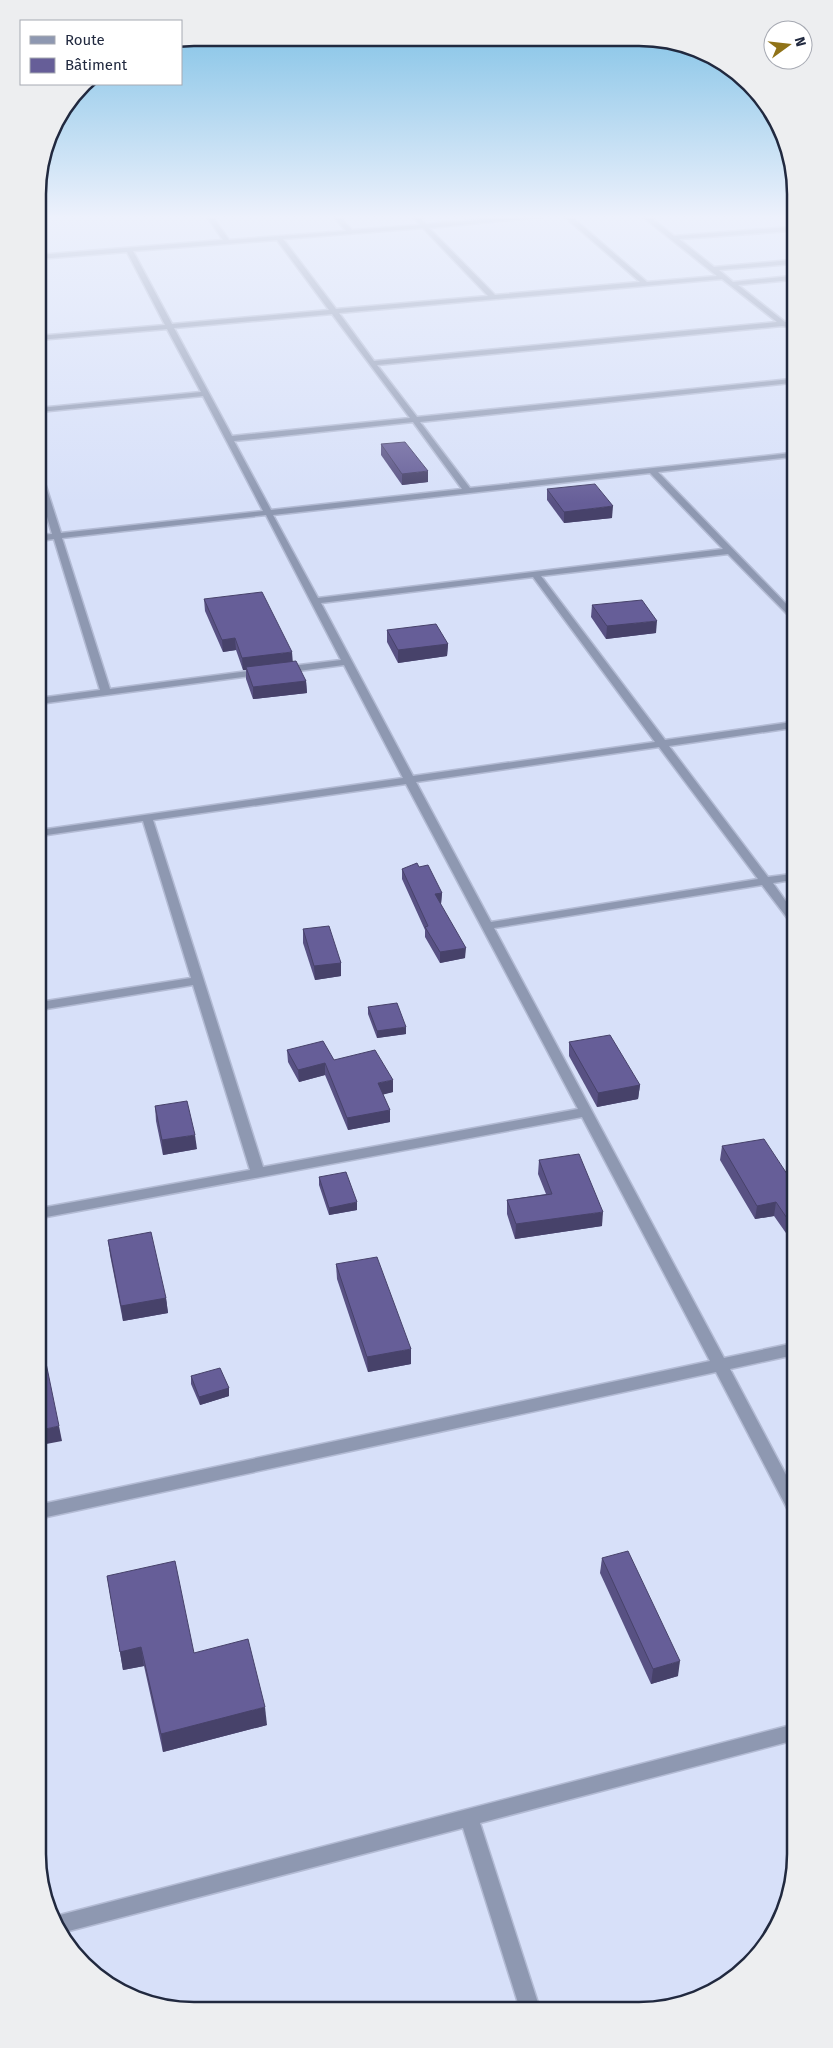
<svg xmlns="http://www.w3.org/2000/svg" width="833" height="2048" viewBox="0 0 833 2048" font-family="'Fira Sans',sans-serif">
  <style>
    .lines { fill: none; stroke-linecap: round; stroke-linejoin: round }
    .street-casing { stroke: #b3bbd4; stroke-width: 3 }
    .street { fill: #8e98b1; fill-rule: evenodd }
    .wall { fill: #585183 }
    .shaded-wall { fill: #47426a }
    .building { fill: #665e98; stroke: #47426a }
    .rim { fill: none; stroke: #21293f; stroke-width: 2.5 }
  </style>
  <rect width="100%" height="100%" fill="#d7e0f9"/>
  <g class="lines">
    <!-- street casing -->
    <g class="street-casing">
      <g id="street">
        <path d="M 207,217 L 213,217 L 229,240 L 346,231 L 334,217 L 340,217 L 352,230 L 420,225 L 413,217 L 419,217 L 426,224 L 516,217 L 542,217 L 429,228 L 495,295 L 640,282 L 565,217 L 572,217 L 647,282 L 717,276 L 643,217 L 650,217 L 674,236 L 790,227 L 790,231 L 679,239 L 714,267 L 791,260 L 791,264 L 719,270 L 733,282 L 791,276 L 791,280 L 738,285 L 785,322 L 791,321 L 788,327 L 782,326 L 377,365 L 417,417 L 791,379 L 791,383 L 420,422 L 470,488 L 791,453 L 791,457 L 658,472 L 792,610 L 792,619 L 728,554 L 541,576 L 665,740 L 792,722 L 792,728 L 669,746 L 768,877 L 792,874 L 792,880 L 773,883 L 792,910 L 792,920 L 788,919 L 762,885 L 494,928 L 724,1358 L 794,1343 L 794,1355 L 730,1369 L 794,1490 L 794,1512 L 788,1510 L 716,1372 L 42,1518 L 42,1504 L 710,1361 L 582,1117 L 41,1218 L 41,1208 L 250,1170 L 193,985 L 40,1010 L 40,1002 L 191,978 L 143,821 L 40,836 L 40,830 L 403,778 L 344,665 L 283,673 L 278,670 L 283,667 L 341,660 L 266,515 L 62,538 L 110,689 L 263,669 L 268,672 L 266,674 L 39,704 L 39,698 L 100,690 L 54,539 L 39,541 L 39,535 L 52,534 L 39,489 L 39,475 L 43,477 L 61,533 L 263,511 L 203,396 L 39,412 L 39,408 L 201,392 L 167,329 L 38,340 L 38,336 L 165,325 L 127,252 L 38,259 L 38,255 L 223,240 ZM 423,228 L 488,296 L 336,309 L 283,239 ZM 277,240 L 329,310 L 172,324 L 133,251 ZM 722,279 L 777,322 L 374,361 L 339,313 ZM 332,314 L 410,418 L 232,436 L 174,328 ZM 413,422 L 462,489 L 271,510 L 234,441 ZM 650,473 L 723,549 L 318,598 L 273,515 ZM 533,577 L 655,742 L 413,776 L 321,603 ZM 659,747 L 758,879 L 491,922 L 416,782 ZM 406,784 L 578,1109 L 263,1167 L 153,820 Z"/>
        <polygon points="795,1724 795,1740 480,1823 539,2006 519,2006 463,1828 65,1932 56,1916"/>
      </g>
    </g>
    <!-- street -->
    <use href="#street" class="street"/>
  </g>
  <!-- wall -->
  <g class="wall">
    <polygon points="381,444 428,482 402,485 381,455"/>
    <polygon points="547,489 612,518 564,523 547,500"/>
    <polygon points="204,599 292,661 306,681 307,693 253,699 246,679 246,670 243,670 236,650 223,652 205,611"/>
    <polygon points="592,605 656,633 606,639 591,617"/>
    <polygon points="387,630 448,644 447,656 398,663 387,642"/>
    <polygon points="419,867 442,893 441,904 440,904 465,958 440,963 425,937 425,930 402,879 402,869"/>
    <polygon points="303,929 341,963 341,976 315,980 303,943"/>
    <polygon points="368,1007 406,1034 377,1038 368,1014"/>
    <polygon points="569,1042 640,1085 638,1099 597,1107 569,1056"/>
    <polygon points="287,1050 334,1060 393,1092 383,1094 390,1122 348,1130 325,1075 299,1082 288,1062"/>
    <polygon points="155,1106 197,1149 163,1155 156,1121"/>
    <polygon points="722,1146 793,1183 793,1243 774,1216 755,1219 720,1160"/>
    <polygon points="539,1160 602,1226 515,1239 507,1214 507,1200 546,1194 538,1174"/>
    <polygon points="319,1177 357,1210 329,1215 319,1185"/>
    <polygon points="108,1240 166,1298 168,1313 123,1321 110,1255"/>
    <polygon points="336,1264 411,1364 368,1372 337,1279"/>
    <polygon points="191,1376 229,1388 229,1396 200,1405 191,1384"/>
    <polygon points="602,1558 678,1676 651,1684 600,1573"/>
    <polygon points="107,1576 194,1653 267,1725 163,1752 144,1666 123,1670"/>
  </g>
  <!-- shaded-wall -->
  <g class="shaded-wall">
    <polygon points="428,471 428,482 402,485 402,474"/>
    <polygon points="613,506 612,518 564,523 564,512"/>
    <polygon points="657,621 656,633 606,639 607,626"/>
    <polygon points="235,638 236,650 223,652 222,640"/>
    <polygon points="448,644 447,656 398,663 398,650"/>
    <polygon points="292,652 293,664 246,667 246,670 243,670 242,658"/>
    <polygon points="306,681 307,693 253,699 253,687"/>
    <polygon points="442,893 441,904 435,905 435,894"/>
    <polygon points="466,948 465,958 440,963 440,952"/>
    <polygon points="341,963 341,976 315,980 314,966"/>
    <polygon points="406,1027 406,1034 377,1038 377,1031"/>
    <polygon points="325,1063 325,1075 299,1082 298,1070"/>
    <polygon points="393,1080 393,1092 378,1096 378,1083"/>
    <polygon points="640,1085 638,1099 597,1107 598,1093"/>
    <polygon points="390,1110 390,1122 348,1130 347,1118"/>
    <polygon points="195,1135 197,1149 163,1155 162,1140"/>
    <polygon points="357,1202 357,1210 329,1215 329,1208"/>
    <polygon points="776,1202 774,1216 755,1219 757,1206"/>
    <polygon points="603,1212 602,1226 515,1239 516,1224"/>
    <polygon points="166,1298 168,1313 123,1321 121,1306"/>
    <polygon points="411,1349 411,1364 368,1372 367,1357"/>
    <polygon points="229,1388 229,1396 200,1405 199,1397"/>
    <polygon points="59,1426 62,1441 41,1445 41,1430"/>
    <polygon points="141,1647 144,1666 123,1670 120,1652"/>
    <polygon points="680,1661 678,1676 651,1684 653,1669"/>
    <polygon points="265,1707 267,1725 163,1752 161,1734"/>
  </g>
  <!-- building -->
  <g class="building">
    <polygon points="405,442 428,471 402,474 381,444"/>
    <polygon points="595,484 613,506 564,512 547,489"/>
    <polygon points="262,592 292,652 242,658 235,638 222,640 204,599"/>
    <polygon points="642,600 657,621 607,626 592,605"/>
    <polygon points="436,624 448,644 398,650 387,630"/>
    <polygon points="296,661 306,681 253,687 246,667"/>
    <polygon points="417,863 419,867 428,865 442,893 435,894 466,948 440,952 425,927 428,926 402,869"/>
    <polygon points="329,926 341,963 314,966 303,929"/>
    <polygon points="397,1003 406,1027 377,1031 368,1007"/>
    <polygon points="610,1035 640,1085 598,1093 569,1042"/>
    <polygon points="323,1041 334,1060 375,1050 393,1080 378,1083 390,1110 347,1118 325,1063 298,1070 287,1050"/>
    <polygon points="187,1101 195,1135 162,1140 155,1106"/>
    <polygon points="764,1139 793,1183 793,1227 776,1202 757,1206 722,1146"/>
    <polygon points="579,1154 603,1212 516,1224 507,1200 552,1194 539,1160"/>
    <polygon points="346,1172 357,1202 329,1208 319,1177"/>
    <polygon points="151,1232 166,1298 121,1306 108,1240"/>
    <polygon points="377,1257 411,1349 367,1357 336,1264"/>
    <polygon points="46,1363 59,1426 41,1430 41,1365"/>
    <polygon points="220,1368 229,1388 199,1397 191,1376"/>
    <polygon points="628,1551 680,1661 653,1669 602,1558"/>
    <polygon points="175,1561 194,1653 248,1639 265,1707 161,1734 141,1647 120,1652 107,1576"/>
  </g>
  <!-- sky -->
  <linearGradient id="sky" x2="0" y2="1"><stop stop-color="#78bee4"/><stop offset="0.43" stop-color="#edf1fc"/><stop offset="1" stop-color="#edf1fc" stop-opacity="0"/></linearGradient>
  <rect width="833" height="504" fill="url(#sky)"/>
  <!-- crop -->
  <path d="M0 0H833V2048H0ZM194 46H639A148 148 0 0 1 787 194V1854A148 148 0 0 1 639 2002H194A148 148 0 0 1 46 1854V194A148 148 0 0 1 194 46Z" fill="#edeef0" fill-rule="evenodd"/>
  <path class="rim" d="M194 46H639A148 148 0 0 1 787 194V1854A148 148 0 0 1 639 2002H194A148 148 0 0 1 46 1854V194A148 148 0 0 1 194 46Z"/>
  <!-- legend -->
  <rect x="20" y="20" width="162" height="65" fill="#ffffff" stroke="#a6a9b2"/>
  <rect x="30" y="36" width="25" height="8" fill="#8e98b1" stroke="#a6a9b2"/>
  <text x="65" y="45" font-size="15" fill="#21293f">Route</text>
  <rect x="30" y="58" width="25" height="15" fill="#665e98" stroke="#a6a9b2"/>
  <text x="65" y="70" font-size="15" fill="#21293f">Bâtiment</text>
  <!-- north arrow -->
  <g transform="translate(788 45) rotate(75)"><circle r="24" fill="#ffffff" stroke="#a6a9b2"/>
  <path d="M0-4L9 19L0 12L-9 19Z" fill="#907318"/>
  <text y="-8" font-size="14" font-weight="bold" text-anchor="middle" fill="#21293f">N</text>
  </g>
</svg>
